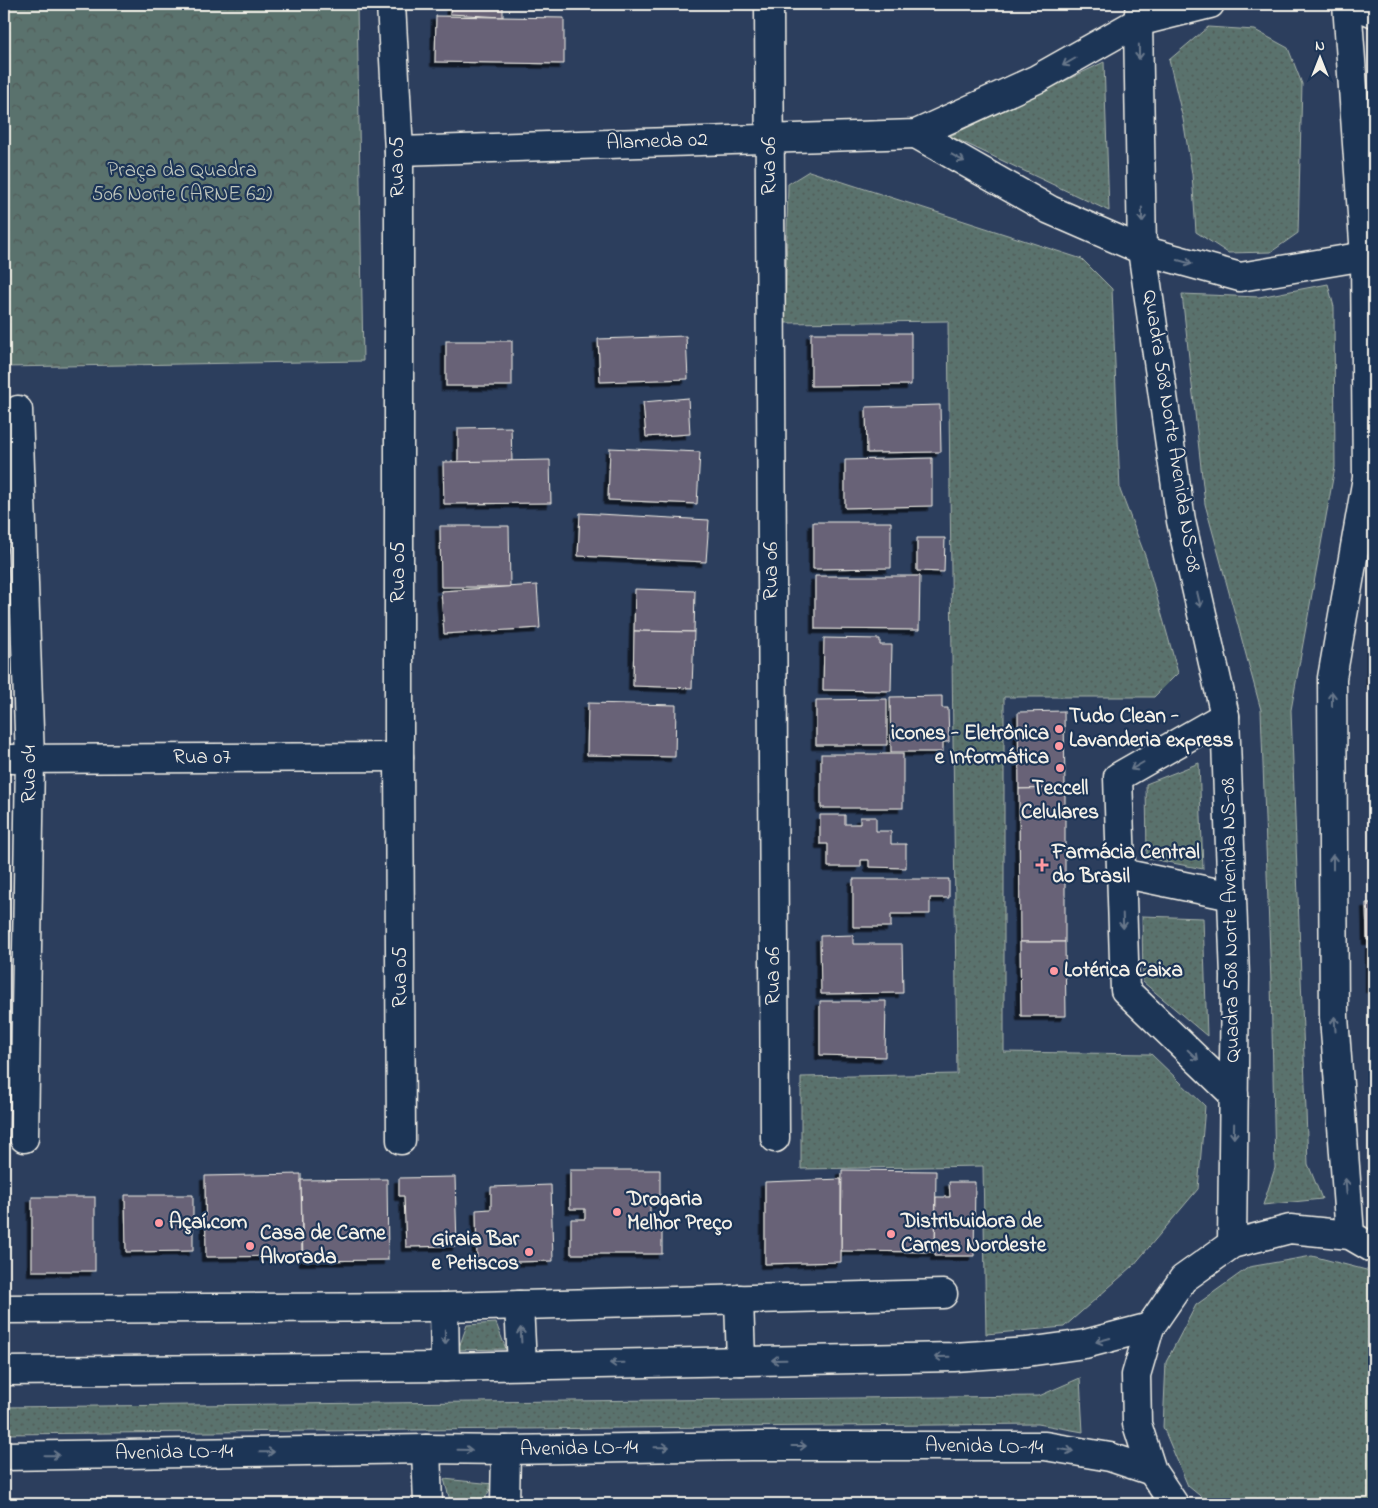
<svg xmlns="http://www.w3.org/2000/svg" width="1378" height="1508" viewBox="0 0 1378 1508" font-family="'Indie Flower',sans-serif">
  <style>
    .grass { fill: url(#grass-dots); stroke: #a7b2aa }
    .forest { fill: url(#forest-crowns); stroke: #a7b2aa }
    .building { fill: #676277; stroke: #f4f1e8; filter: url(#shadow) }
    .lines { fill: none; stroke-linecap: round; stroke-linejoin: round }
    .minor-casing { stroke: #f4f1e8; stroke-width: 31 }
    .minor { stroke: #1d3557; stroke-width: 28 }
    .oneway { stroke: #68778a }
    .poi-dot { fill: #ff9aa2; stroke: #1d3557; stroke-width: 2 }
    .labels { text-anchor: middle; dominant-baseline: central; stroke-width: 4.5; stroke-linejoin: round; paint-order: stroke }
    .street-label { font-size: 21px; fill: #f4f1e8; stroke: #1d3557 }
    .park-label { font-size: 21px; fill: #bec5bd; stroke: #1d3557 }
    .poi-label { font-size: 21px; font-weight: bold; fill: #f4f1e8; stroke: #1d3557; text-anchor: start }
  </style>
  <defs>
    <pattern id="grass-dots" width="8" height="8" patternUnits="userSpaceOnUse" patternTransform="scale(1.25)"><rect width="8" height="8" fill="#5a726d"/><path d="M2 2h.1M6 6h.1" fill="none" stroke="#515b58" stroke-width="1.8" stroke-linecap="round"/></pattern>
    <pattern id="forest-crowns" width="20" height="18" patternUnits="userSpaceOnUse" patternTransform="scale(1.25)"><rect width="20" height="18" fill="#5a726d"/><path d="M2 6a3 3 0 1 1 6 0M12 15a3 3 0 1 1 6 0" fill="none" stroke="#515b58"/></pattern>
    <filter id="shadow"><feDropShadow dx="-4.5" dy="4.5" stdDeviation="0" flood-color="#0009"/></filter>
  </defs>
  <rect width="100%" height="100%" fill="#2c3e5d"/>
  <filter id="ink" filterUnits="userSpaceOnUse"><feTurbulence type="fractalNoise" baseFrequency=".02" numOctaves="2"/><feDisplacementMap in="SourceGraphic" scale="10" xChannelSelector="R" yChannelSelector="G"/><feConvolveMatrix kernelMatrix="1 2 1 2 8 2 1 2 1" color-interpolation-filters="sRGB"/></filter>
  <g filter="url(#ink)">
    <!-- grass -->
    <g class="grass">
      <polygon points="1208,27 1255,30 1288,48 1302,84 1298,233 1271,252 1228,253 1196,232 1192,174 1183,119 1169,60"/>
      <polygon points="1104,62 1109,211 950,136"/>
      <polygon points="809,171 1082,259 1112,289 1120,490 1146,558 1178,673 1154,697 1004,697 1004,1052 1151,1054 1205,1106 1198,1189 1133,1266 1064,1327 986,1334 983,1166 801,1169 801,1077 957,1074 948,321 785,323 788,184"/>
      <polygon points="1328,284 1334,307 1335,467 1291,710 1308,1164 1322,1199 1263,1205 1275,1168 1271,982 1261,710 1205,504 1182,294 1259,297"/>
      <polygon points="1199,763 1203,869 1147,858 1146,784"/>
      <polygon points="1142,916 1203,918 1207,1036 1143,982"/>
      <polygon points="1312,1256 1374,1272 1374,1504 1210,1504 1188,1486 1163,1427 1166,1362 1196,1305 1249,1267"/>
      <polygon points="496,1323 506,1349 458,1350 467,1325"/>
      <polygon points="1080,1378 1083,1432 1038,1424 4,1434 4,1407 1039,1396"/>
      <polygon points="444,1479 493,1484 482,1504 451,1504"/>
    </g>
    <!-- forest -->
    <polygon class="forest" points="4,4 357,4 363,361 4,367"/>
    <!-- building -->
    <g class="building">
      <polygon points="451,4 503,4 503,17 450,14"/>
      <polygon points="436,16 564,18 564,64 435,62"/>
      <polygon points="811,333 911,333 911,385 811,386"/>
      <polygon points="686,336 688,379 600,382 598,339"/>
      <rect x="446" y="341" width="66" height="45"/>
      <polygon points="688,398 690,434 646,437 643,402"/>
      <polygon points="940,405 941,452 867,453 866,407"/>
      <polygon points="511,427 512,461 458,462 458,428"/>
      <polygon points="610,448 700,452 697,504 608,500"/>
      <polygon points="932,458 932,506 845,508 845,460"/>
      <polygon points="550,460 551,503 444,504 443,462"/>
      <polygon points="580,513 709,520 706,562 578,556"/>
      <polygon points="813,522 891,522 891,568 813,569"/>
      <polygon points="440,526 509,526 510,587 441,587"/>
      <polygon points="917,538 945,538 944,572 917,571"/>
      <polygon points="815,576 920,576 919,630 815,629"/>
      <polygon points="537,585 540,628 444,634 441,591"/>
      <polygon points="635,589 695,591 694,632 634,631"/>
      <polygon points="634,631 694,632 692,688 633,686"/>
      <polygon points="824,638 880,639 880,645 892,645 891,691 823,690"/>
      <rect x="1371" y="646" width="3" height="36"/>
      <polygon points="942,696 942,708 948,708 949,742 943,742 943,752 891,752 890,697"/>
      <polygon points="887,699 887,745 816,745 816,700"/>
      <polygon points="588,703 676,705 675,757 587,755"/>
      <polygon points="1064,711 1065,788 1019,789 1018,712"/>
      <rect x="821" y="754" width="82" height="54"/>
      <polygon points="1065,788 1065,942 1020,942 1019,789"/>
      <polygon points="820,815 845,815 845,824 860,824 860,817 876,817 876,831 891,831 891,844 906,844 906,868 869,867 869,860 861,860 861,867 828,867 828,844 820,844"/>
      <polygon points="853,879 949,879 949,898 930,898 930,914 891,914 891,927 853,927"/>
      <polygon points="1366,903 1374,903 1374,940 1367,940"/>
      <polygon points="853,935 853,944 902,944 903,993 821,994 820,936"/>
      <polygon points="1020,942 1065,942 1066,1016 1021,1016"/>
      <rect x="1370" y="944" width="4" height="44"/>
      <polygon points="820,1001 886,1001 885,1057 820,1055"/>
      <polygon points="570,1170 660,1170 660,1203 650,1203 650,1216 662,1216 662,1254 571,1254 571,1219 585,1219 585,1209 570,1209"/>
      <polygon points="842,1170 936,1171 935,1252 841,1251"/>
      <polygon points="301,1174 302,1256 206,1257 205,1176"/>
      <polygon points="455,1177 457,1246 406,1247 404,1196 399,1196 399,1178"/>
      <polygon points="387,1179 388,1260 303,1261 301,1180"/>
      <polygon points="841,1179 841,1262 765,1264 765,1182"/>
      <polygon points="949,1182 975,1182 974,1256 935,1256 936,1197 950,1197"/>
      <polygon points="551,1185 553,1261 477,1263 476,1210 491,1209 491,1187"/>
      <rect x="4" y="1186" width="1" height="79"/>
      <polygon points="125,1195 193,1195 193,1251 126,1252"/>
      <rect x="32" y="1197" width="63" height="74"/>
    </g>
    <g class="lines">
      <!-- minor casing -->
      <g class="minor-casing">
        <g id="minor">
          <polyline points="391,4 399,151 399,757 401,1140"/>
          <polyline points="769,4 775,1138"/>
          <polyline points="1140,4 1138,22 1142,250 1181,521 1225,716 1235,977 1232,1244"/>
          <polyline points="1347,4 1365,256 1367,478 1332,678 1334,1017 1350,1235"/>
          <polyline points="1353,4 1374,13"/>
          <polyline points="916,134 1050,210 1142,250 1240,277 1365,256 1374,251"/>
          <polyline points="399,151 916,134 1037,79 1138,22 1210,4"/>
          <polyline points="18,410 30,759 24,1138"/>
          <polyline points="1225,716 1118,777 1125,990 1234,1095"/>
          <polyline points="4,759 399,757"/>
          <polyline points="1121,873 1232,896"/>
          <polyline points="739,1299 741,1361"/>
          <polyline points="519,1305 522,1365"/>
          <polyline points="444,1307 445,1367"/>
          <polyline points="4,1309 444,1307 943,1294"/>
          <polyline points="4,1371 445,1367 954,1357 1027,1352 1085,1344 1150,1327"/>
          <polyline points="426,1449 428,1504"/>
          <polyline points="4,1456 426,1449 506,1450 750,1446 1045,1446 1110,1457 1152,1471"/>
          <polyline points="505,1504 506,1450"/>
          <polyline points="1174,1504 1152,1471 1137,1424 1136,1375 1150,1327 1183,1279 1232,1244 1290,1229 1350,1235 1374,1249"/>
        </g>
      </g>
      <!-- minor -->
      <use href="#minor" class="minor"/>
    </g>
    <!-- one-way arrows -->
    <defs><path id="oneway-shaft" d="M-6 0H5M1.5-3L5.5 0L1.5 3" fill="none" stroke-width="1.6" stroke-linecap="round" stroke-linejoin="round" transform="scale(1.25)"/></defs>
    <g class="oneway">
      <use href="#oneway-shaft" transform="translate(1139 52) rotate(89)"/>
      <use href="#oneway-shaft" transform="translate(1069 62) rotate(150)"/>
      <use href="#oneway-shaft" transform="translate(958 158) rotate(29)"/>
      <use href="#oneway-shaft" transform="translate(1142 215) rotate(89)"/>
      <use href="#oneway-shaft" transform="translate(1185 262) rotate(15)"/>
      <use href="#oneway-shaft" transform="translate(1199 600) rotate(77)"/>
      <use href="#oneway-shaft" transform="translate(1332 699) rotate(-90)"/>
      <use href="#oneway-shaft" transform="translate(1137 766) rotate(150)"/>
      <use href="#oneway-shaft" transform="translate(1333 862) rotate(-90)"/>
      <use href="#oneway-shaft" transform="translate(1123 921) rotate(88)"/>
      <use href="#oneway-shaft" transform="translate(1335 1024) rotate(-94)"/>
      <use href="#oneway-shaft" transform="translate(1193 1055) rotate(44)"/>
      <use href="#oneway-shaft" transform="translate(1234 1131) rotate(91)"/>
      <use href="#oneway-shaft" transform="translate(1346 1186) rotate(-94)"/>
      <use href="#oneway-shaft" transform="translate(521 1335) rotate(-93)"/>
      <use href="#oneway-shaft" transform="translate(445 1337) rotate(89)"/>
      <use href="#oneway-shaft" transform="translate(1103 1340) rotate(165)"/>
      <use href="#oneway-shaft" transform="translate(942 1357) rotate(179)"/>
      <use href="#oneway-shaft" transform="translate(779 1360) rotate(179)"/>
      <use href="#oneway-shaft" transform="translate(617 1363) rotate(179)"/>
      <use href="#oneway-shaft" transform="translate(799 1446)"/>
      <use href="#oneway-shaft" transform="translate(662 1447) rotate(-1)"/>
      <use href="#oneway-shaft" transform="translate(465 1450) rotate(1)"/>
      <use href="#oneway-shaft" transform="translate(1066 1450) rotate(10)"/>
      <use href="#oneway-shaft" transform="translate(267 1452) rotate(-1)"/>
      <use href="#oneway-shaft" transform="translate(52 1455) rotate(-1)"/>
    </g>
  </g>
  <!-- markers -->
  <g class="poi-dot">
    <circle cx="1059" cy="729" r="5"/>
    <circle cx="1059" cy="746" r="5"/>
    <circle cx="1060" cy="768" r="5"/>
    <path d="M1039.5 857.5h5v5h5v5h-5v5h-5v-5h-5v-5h5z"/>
    <circle cx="1054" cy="971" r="5"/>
    <circle cx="617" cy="1212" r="5"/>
    <circle cx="159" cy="1223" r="5"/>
    <circle cx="891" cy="1234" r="5"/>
    <circle cx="250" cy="1246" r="5"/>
    <circle cx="529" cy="1252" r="5"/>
  </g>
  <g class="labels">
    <!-- street labels -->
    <g class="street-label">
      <text transform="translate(657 142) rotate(-2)">Alameda 02</text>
      <text transform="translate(770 166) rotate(-90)">Rua 06</text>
      <text transform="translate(398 167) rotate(-91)">Rua 05</text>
      <text transform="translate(1171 431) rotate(81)">Quadra 508 Norte Avenida NS-08</text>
      <text transform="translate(772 571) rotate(-90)">Rua 06</text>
      <text transform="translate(399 572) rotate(-90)">Rua 05</text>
      <text x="202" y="758">Rua 07</text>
      <text transform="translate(30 774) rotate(-90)">Rua 04</text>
      <text transform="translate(1231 920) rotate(-91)">Quadra 508 Norte Avenida NS-08</text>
      <text transform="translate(774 976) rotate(-90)">Rua 06</text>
      <text transform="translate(401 977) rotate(-90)">Rua 05</text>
      <text transform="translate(984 1447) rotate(1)">Avenida LO-14</text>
      <text transform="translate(579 1449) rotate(-1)">Avenida LO-14</text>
      <text transform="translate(174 1453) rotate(-1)">Avenida LO-14</text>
    </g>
    <!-- park labels -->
    <g class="park-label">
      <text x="182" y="171">Praça da Quadra<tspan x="182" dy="24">506 Norte (ARNE 62)</tspan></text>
    </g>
    <!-- poi labels -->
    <g class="poi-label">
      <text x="1069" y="717">Tudo Clean -<tspan x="1069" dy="24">Lavanderia express</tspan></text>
      <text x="1049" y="734" text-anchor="end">icones - Eletrônica<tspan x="1049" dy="24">e Informática</tspan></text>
      <text x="1060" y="789" text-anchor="middle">Teccell<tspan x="1060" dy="24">Celulares</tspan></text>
      <text x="1052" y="853">Farmácia Central<tspan x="1052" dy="24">do Brasil</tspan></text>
      <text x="1064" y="971">Lotérica Caixa</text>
      <text x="627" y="1200">Drogaria<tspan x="627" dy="24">Melhor Preço</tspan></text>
      <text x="901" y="1222">Distribuidora de<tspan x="901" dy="24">Carnes Nordeste</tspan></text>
      <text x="169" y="1223">Açaí.com</text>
      <text x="260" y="1234">Casa de Carne<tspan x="260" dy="24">Alvorada</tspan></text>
      <text x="519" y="1240" text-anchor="end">Giraia Bar<tspan x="519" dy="24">e Petiscos</tspan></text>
    </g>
  </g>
  <!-- margin -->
  <rect width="1378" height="1508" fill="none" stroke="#1d3557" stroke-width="20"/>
  <rect x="10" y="10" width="1358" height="1488" fill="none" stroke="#f4f1e8" stroke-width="2" filter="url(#ink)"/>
  <!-- north arrow -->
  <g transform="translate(1320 58)" stroke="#1d3557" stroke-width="4" paint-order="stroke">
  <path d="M0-4L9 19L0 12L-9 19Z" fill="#f4f1e8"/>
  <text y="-8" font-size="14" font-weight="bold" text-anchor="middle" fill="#f4f1e8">N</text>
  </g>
</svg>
